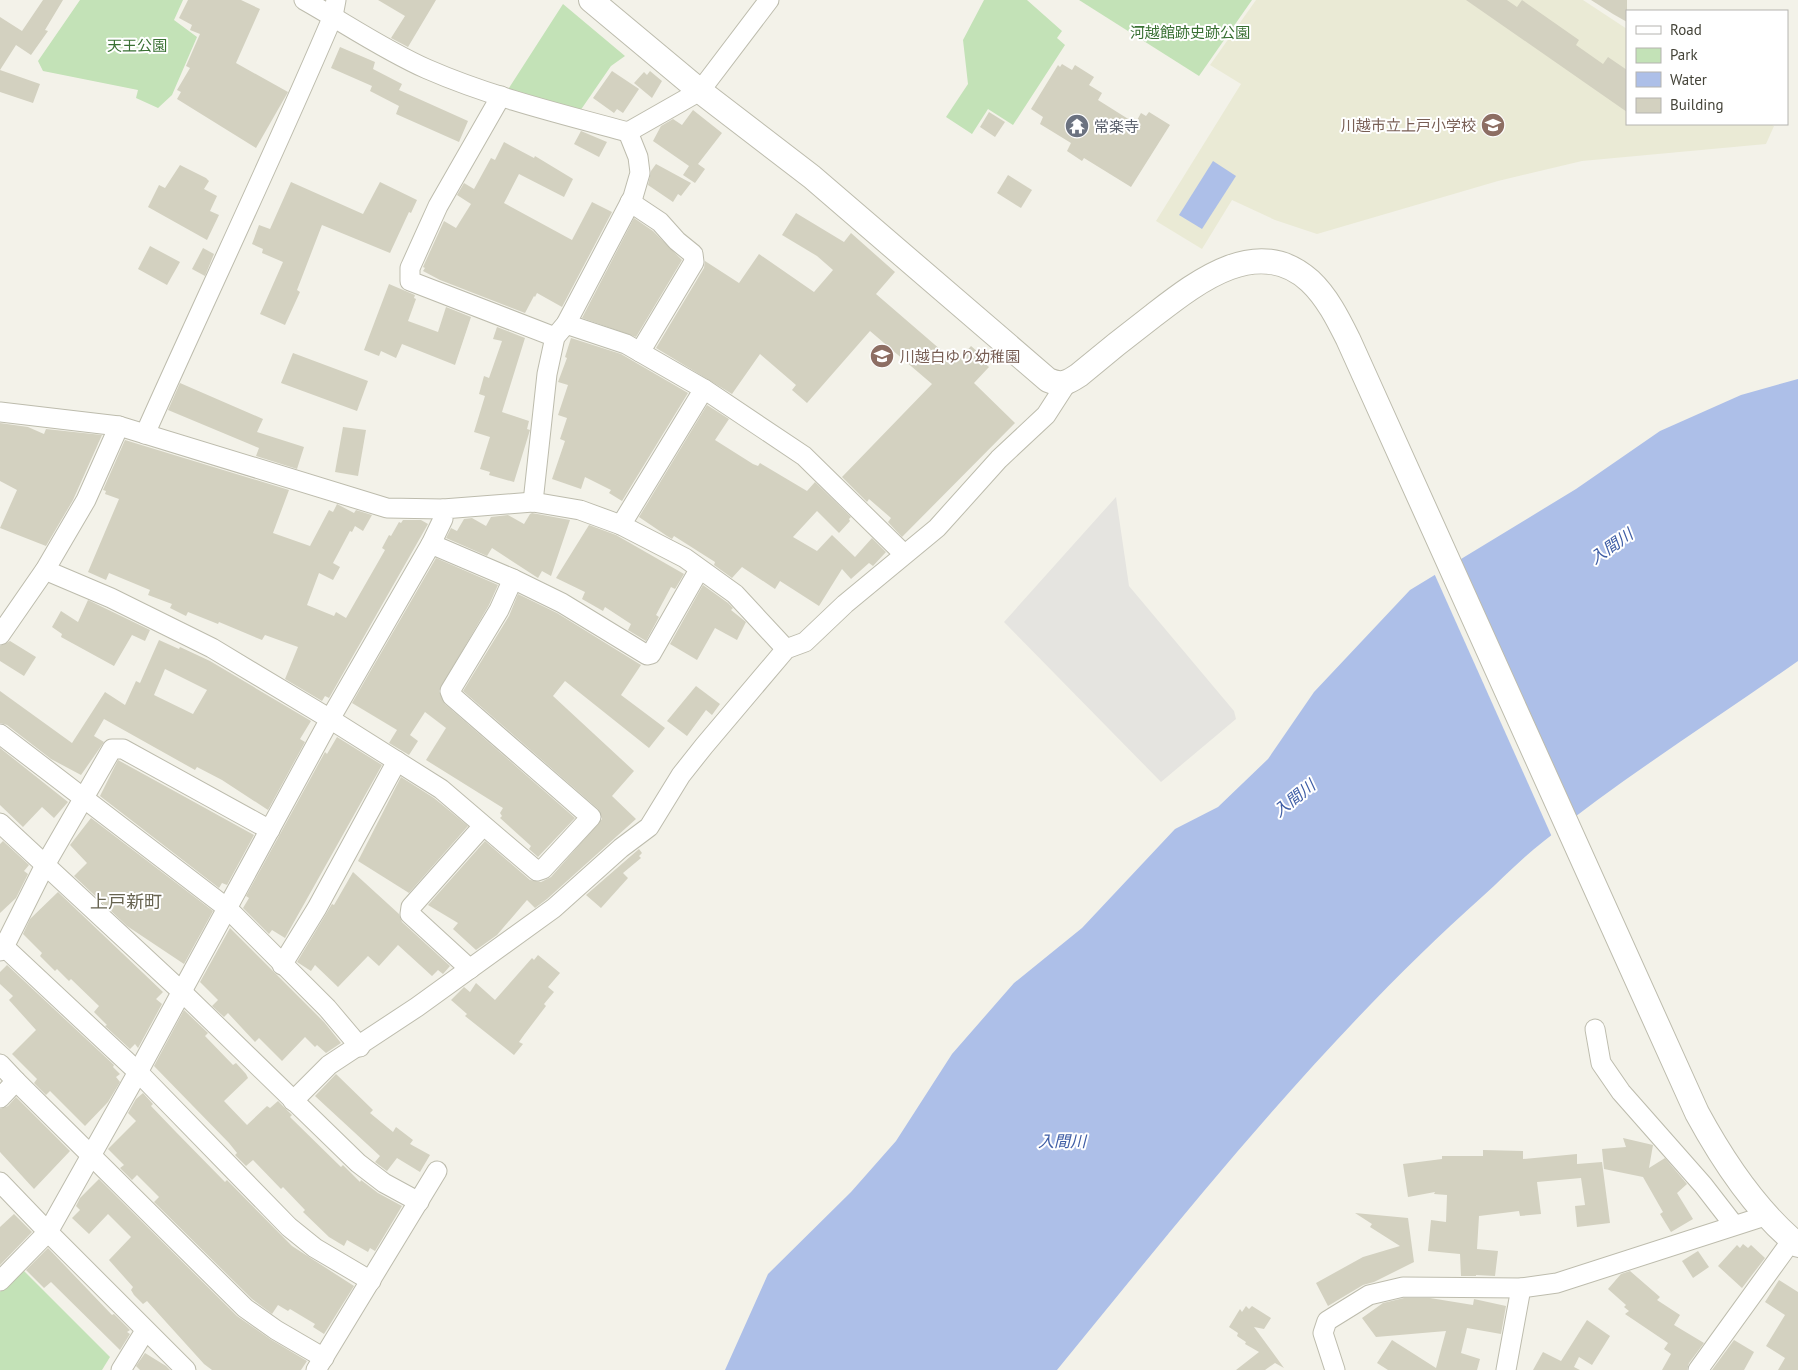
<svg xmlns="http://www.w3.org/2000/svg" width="1798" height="1370" viewBox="0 0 1798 1370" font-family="'PT Sans','Noto Sans JP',sans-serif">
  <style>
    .education { fill: #eaead5 }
    .green { fill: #c3e2b7 }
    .parking { fill: #e5e4e0 }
    .water { fill: #adbfe8 }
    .pier { fill: #f3f2e9 }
    .building { fill: #d3d1c0; fill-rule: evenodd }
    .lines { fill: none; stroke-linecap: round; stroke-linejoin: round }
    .minor-casing { stroke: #bdbcad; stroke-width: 21 }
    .tertiary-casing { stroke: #bdbcad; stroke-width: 26 }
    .minor { stroke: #fff; stroke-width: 19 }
    .tertiary { stroke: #fff; stroke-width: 24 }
    .labels { text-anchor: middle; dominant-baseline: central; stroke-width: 4; stroke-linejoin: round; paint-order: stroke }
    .park-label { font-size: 15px; fill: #397033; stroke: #fff }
    .education-label { font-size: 15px; fill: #785e54; stroke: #fff; text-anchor: end }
    .worship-label { font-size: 15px; fill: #5b616d; stroke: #fff; text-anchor: start }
    .water-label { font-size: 16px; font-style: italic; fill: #3e5da5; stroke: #fff }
    .quarter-label { font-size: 18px; fill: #676451; stroke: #fff }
  </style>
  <rect width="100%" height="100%" fill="#f3f2e9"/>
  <!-- education -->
  <polygon class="education" points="1256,0 1583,0 1627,29 1627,124 1770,124 1774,126 1766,144 1582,161 1498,181 1317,234 1275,220 1232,200 1202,249 1156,221 1241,84 1210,65"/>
  <!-- green -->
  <g class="green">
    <polygon points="80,0 183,0 174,20 197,37 172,95 158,108 136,98 138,90 43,71 38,61"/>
    <polygon points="984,0 1027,0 1062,31 1057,38 1065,45 1013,125 988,109 972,134 946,117 968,84 963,40"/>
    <polygon points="1079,0 1252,0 1199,76"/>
    <polygon points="563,4 625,56 611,66 580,111 507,91"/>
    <polygon points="22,1269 110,1357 102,1370 0,1370 0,1292"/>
  </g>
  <!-- parking -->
  <polygon class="parking" points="1116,497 1129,586 1234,711 1236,719 1161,782 1004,622"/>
  <!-- water -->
  <g class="water">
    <polygon points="1213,161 1236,176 1202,229 1179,215"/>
    <path d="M 1798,379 L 1798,661 C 1713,721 1625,776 1544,841 C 1522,858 1503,878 1483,896 C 1324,1038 1191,1206 1057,1370 L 725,1370 L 768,1274 L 851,1192 L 896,1141 L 952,1054 L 1014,983 L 1082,928 L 1175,829 L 1218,807 L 1268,759 L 1314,692 L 1410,590 L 1576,489 L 1660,431 L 1741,395 Z"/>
  </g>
  <!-- pier -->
  <polygon class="pier" points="1459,557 1576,820 1552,837 1434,573"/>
  <!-- building -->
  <g class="building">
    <polygon points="43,0 63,0 45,30 48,31 31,55 16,45 0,70 40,84 33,103 0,92 0,17 22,31"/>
    <polygon points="188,0 241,0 260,9 236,63 288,92 256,148 177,99 181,92 177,90 190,68 186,66 200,34 190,30 192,25 179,18"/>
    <polygon points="378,0 436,0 408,47 391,38 405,16"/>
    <polygon points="1466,0 1507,0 1517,7 1522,0 1579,40 1576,45 1603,64 1608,57 1627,70 1627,112"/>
    <polygon points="1591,0 1627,0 1627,22 1613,14"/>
    <polygon points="340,47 375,62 373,69 402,84 399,90 468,121 459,142 396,114 399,106 370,91 372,86 331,68"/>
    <polygon points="1062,64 1072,70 1075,65 1094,77 1089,85 1102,93 1098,100 1133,122 1136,122 1141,113 1146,116 1149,112 1170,125 1131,187 1084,158 1082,161 1067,151 1071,143 1040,124 1043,117 1031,109 1058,65 1060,67"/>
    <polygon points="612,71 639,89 623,113 617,109 614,113 593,98"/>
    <polygon points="650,71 662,81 652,98 634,83 644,72 647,75"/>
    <polygon points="693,110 722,133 698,164 705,169 695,183 683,175 689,166 653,141 661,126 673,119 682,125"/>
    <polygon points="989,112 1005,122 995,137 980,127"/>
    <polygon points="581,131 607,142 599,157 574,144"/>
    <polygon points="504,142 534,158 535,156 573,179 564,197 519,174 504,203 572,240 592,202 612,212 562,307 537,293 535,297 534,296 525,313 440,280 423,271 425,268 423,267 444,221 456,228 471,204 457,195 464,183 474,189 491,158 495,160"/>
    <polygon points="656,164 691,183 681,196 678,194 673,202 648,185 651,171"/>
    <polygon points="180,165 206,178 209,181 204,189 217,196 210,211 219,215 207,240 148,207 159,185 165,188"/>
    <polygon points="1008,175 1032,190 1021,208 997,193"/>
    <polygon points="291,182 363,214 380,182 417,200 411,213 409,212 390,253 322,225 297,290 300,292 285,325 260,314 283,262 262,253 263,249 252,244 259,225 270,229"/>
    <polygon points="796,213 844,242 851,233 895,272 876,294 956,363 971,346 987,360 984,363 989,367 974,383 1015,423 902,537 888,522 891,518 869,499 867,502 842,477 932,384 870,331 807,403 792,390 796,385 760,354 732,394 656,348 704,268 705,261 739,283 759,254 814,292 833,270 817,256 782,235"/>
    <polygon points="634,218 653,231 682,260 636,337 582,318"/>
    <polygon points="150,246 180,262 167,285 138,269"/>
    <polygon points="203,248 214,254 205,276 192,269"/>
    <polygon points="389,284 415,295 414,298 416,299 408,321 438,332 446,307 471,317 455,365 402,344 396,358 381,351 379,356 364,350"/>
    <polygon points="497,327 525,338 502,412 529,421 527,429 530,430 514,482 489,475 490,472 480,469 490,437 474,432 485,396 479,394 484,376 489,378 502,341 493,339"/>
    <polygon points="571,338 621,354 688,393 622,501 609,493 611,490 585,477 581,489 552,479 565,441 560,439 567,418 558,415 568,385 558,382 567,358 565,357"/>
    <polygon points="293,353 368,381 357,411 281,383"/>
    <polygon points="180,383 263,419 257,432 304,447 297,469 256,456 259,448 168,410"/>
    <polygon points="707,405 729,419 715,440 753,464 758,466 760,463 807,491 815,482 851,517 849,519 850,521 839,533 817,511 793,537 817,551 832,535 855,557 872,538 886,552 873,566 869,563 851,579 842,569 819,606 780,581 775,589 742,567 732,578 714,565 715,562 674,536 672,539 667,536 639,517"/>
    <polygon points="0,423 28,427 44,434 46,429 102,435 73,500 46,546 0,528 17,490 0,481"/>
    <polygon points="343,427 366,430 358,476 335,472"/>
    <polygon points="125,440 289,490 273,533 310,546 329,510 333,512 337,504 354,513 356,510 372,515 363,531 355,526 352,532 350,531 333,563 340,567 333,580 319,573 307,605 334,616 336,612 346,618 385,550 382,548 389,535 391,536 399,522 401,523 403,520 421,520 428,524 329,698 325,696 322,701 285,679 298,647 265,635 262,640 219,622 218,624 188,612 186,616 170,608 172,604 148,595 150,590 109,573 106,580 88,572 119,499 105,494 106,491 103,490"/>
    <polygon points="532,513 570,520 551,576 542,571 538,578 492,548 487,556 446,538 451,528 457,531 464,519 472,518 486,526 491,517 508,515 524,524 530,514"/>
    <polygon points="589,525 616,535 684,574 675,589 671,587 656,615 659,617 646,641 628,630 631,624 605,607 603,611 582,599 585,592 556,578"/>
    <polygon points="436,558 498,585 489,605 439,691 445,704 575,818 538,857 529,849 531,846 500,818 502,816 500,813 503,808 426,760 446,728 425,712 410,735 418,741 409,755 389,743 397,730 352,703"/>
    <polygon points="703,585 728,603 733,608 731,610 746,622 737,640 715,628 697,660 670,644"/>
    <polygon points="518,594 557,613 641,665 621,695 665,728 649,748 565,681 553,696 634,771 612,796 636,819 547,899 535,908 527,900 497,935 476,950 453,929 458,923 428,905 485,841 530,880 541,882 551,877 602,819 598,809 463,691 509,616"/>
    <polygon points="88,600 150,630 145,641 132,635 114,666 61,637 62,634 52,627 61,611 78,622"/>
    <path d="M 159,640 L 179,649 L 180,647 L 210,661 L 311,721 L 300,739 L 305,742 L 268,810 L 222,780 L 197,767 L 195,770 L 104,719 L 94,736 L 104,742 L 81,775 L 51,759 L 7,725 L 0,723 L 0,691 L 72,743 L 105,692 L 125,705 L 136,681 L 140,683 ZM 165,669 L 207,690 L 193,714 L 154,695 Z"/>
    <polygon points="10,641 36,657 24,676 0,661 0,646"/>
    <polygon points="696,686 720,704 712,715 706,710 687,736 667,721"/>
    <polygon points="337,737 382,765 285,938 272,930 269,934 243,908 249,898 246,896 325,752 327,754"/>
    <polygon points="0,748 68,802 54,818 42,807 23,827 0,805"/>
    <polygon points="118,760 254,835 227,885 222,883 219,888 100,796"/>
    <polygon points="401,777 434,798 468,826 409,893 358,861"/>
    <polygon points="91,818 213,911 184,964 127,926 74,876 87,863 70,845"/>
    <polygon points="3,841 29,865 24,871 28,874 16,898 0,913 0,844"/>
    <polygon points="639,849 642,853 639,856 641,858 623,873 628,878 601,908 586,895"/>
    <polygon points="353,872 399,914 402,922 450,966 443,974 438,970 432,976 398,945 379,966 368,956 338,987 315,965 311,971 297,962 332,904 334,905"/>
    <polygon points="58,892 163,992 156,999 162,1004 138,1048 135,1044 130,1049 105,1026 107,1025 94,1012 99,1006 71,979 69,981 57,969 55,971 40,956 42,953 23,934 30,919"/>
    <polygon points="230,928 324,1022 341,1043 326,1053 317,1045 315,1047 305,1037 282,1061 259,1038 255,1042 228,1013 224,1017 212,1006 218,1000 200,982"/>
    <polygon points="538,955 560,973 548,987 554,992 544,1004 546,1006 524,1035 519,1042 523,1044 514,1055 465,1016 467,1014 451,1000 464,987 470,992 476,983 495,1000 532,958 534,960"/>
    <polygon points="7,965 114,1065 113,1067 120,1074 116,1077 120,1082 108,1102 85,1126 50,1091 46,1095 34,1083 37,1079 12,1054 36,1030 9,1000 13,996 0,984 0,972"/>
    <polygon points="184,1010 208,1033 205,1036 233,1065 236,1063 246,1074 248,1078 224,1101 247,1125 267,1106 270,1108 278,1101 292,1115 290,1117 341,1167 343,1165 360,1182 361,1180 378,1193 402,1206 375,1251 370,1248 368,1252 347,1240 344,1246 329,1237 303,1212 305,1210 283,1187 281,1189 253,1160 246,1166 235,1155 237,1153 229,1143 154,1066"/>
    <polygon points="336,1074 373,1110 370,1113 393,1132 396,1127 413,1140 410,1144 430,1155 420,1172 397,1158 387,1171 375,1162 380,1156 315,1096"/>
    <polygon points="143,1093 153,1104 151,1106 175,1131 225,1182 227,1180 292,1246 354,1286 324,1334 313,1327 315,1324 290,1309 288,1311 278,1305 272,1314 252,1299 154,1202 159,1197 137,1175 132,1180 120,1168 124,1165 108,1149 136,1121 128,1113 136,1099"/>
    <polygon points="16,1097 70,1151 34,1189 0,1152 0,1109 8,1106"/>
    <polygon points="1623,1138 1653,1145 1649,1168 1665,1158 1687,1184 1677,1193 1693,1219 1671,1232 1660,1214 1663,1212 1643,1177 1604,1169 1602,1149 1626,1147"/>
    <polygon points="1483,1150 1523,1151 1523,1159 1577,1154 1577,1164 1602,1162 1610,1223 1577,1227 1575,1206 1585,1205 1581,1178 1537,1182 1541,1214 1520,1216 1519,1211 1479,1216 1477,1249 1498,1251 1495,1276 1476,1275 1476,1276 1461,1276 1460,1254 1428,1251 1431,1220 1446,1222 1447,1195 1434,1194 1435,1192 1408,1197 1403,1164 1442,1159 1442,1156 1483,1156"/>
    <polygon points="99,1179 237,1316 270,1339 307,1361 301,1370 212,1370 204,1364 147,1301 143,1304 134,1295 131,1290 133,1287 109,1260 131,1237 108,1214 89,1234 72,1218 80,1210 76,1206 80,1198"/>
    <polygon points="1355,1213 1408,1218 1414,1262 1374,1282 1363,1285 1328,1306 1316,1283 1363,1257 1400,1246 1370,1227 1372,1224"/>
    <polygon points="14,1214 32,1232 0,1265 0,1227"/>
    <polygon points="1743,1244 1748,1248 1751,1245 1765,1258 1742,1288 1718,1266 1737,1245 1740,1248"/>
    <polygon points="48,1248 112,1315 114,1314 130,1330 127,1332 130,1334 120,1350 51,1282 44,1288 26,1270"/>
    <polygon points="1698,1251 1709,1267 1693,1278 1682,1261"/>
    <polygon points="1630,1271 1660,1297 1657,1300 1680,1315 1674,1325 1704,1343 1689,1363 1687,1370 1662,1370 1671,1354 1664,1349 1668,1343 1625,1314 1629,1311 1624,1307 1626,1305 1608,1289 1621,1274"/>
    <polygon points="1779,1280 1798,1292 1798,1370 1778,1370 1785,1358 1766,1346 1785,1315 1765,1302"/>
    <polygon points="1404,1298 1430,1298 1473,1305 1474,1299 1506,1306 1501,1334 1467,1328 1461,1353 1480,1359 1477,1370 1388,1370 1377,1363 1392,1340 1436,1368 1446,1331 1376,1337 1362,1318 1383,1303"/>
    <polygon points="1246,1306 1249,1309 1252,1306 1271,1318 1264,1329 1254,1327 1284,1368 1275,1363 1265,1370 1236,1370 1259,1352 1245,1344 1246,1342 1237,1336 1238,1333 1229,1327 1240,1309 1242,1312"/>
    <polygon points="1587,1320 1610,1336 1592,1365 1579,1357 1574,1367 1580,1370 1533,1370 1543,1352 1561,1361"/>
    <polygon points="1734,1340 1754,1352 1744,1370 1712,1370"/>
    <polygon points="145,1353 166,1366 170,1370 140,1370 136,1366"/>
  </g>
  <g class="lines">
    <!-- minor casing -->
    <g class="minor-casing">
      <g id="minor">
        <path d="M 304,0 C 345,23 384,50 427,69 C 491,97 561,114 628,132 L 700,91 L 769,0"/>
        <polyline points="501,96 438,206 410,268 410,281 555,337"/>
        <polyline points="630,202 660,222 677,241 693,254 694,262 640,352"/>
        <polyline points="566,324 626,344 704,389 621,525"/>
        <polyline points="704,389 804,456 904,554"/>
        <polyline points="0,412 119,426 387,508 443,509"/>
        <path d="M 145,434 C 207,295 273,157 333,16 L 336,0"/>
        <polyline points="533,502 547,374 555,337 566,324 633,197 640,173 638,157 628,132"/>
        <polyline points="431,544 513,579 562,603 647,655 651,654 699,570"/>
        <polyline points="45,570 111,598 212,648 330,719 441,789 537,871 543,869 591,817 452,696 450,691 499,610 513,579"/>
        <polyline points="0,635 45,570 86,500 119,426"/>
        <polyline points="0,734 227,908 327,1008 360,1047"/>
        <polyline points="0,823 181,991 358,1163 384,1183 419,1202"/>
        <polyline points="0,943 138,1072 289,1227 315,1248 371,1281"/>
        <polyline points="0,951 4,947 45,865 112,749 123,749 270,830"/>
        <polyline points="282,965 317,908 397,761"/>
        <polyline points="470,969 410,914 411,907 483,826"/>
        <polyline points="1595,1029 1601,1063 1621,1092 1703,1185 1734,1225"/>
        <polyline points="0,1064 16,1081 0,1098"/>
        <polyline points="16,1081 245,1308 276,1330 324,1358"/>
        <polyline points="293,1101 329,1065 417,1007 554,908 621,848 649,827 681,775 704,746 786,649 805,642 845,604 937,528 999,459 1046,415 1066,384"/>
        <polyline points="0,1182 48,1232 0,1281"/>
        <polyline points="121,1370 145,1331"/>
        <polyline points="186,1370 48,1232 138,1072 330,719 431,544 443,519 443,509 533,502 580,510 621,525 685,558 735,594 786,649"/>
        <polyline points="316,1370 437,1171"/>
        <polyline points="1335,1370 1323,1333 1327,1321 1369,1295 1403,1287 1521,1288 1557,1283 1768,1215"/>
        <polyline points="1506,1370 1521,1288"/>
        <polyline points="1698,1370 1792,1240"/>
      </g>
    </g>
    <!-- tertiary casing -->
    <g class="tertiary-casing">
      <path id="tertiary" d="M 591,0 L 700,91 L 812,177 L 1048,380 C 1062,386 1067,383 1079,375 C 1104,354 1129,334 1154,315 C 1198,281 1258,234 1310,281 C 1327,297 1338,319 1348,339 L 1697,1113 C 1723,1161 1755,1210 1798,1245"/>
    </g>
    <!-- minor -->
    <use href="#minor" class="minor"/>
    <!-- tertiary -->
    <use href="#tertiary" class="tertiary"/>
  </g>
  <!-- icons -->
  <defs>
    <g id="school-disc" transform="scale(1.25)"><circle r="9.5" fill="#8d6e63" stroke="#fff"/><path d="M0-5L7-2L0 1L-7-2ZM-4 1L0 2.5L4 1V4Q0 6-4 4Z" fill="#fff"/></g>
    <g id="temple-disc" transform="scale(1.25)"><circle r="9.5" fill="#6b7280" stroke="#fff"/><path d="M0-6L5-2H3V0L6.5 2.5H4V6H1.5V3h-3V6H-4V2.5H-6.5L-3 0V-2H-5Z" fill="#fff"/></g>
  </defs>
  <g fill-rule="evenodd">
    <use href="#school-disc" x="1493" y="125"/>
    <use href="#temple-disc" x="1077" y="126"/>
    <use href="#school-disc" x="882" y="356"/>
  </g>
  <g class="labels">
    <!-- park labels -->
    <g class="park-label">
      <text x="1190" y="32">河越館跡史跡公園</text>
      <text x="137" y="45">天王公園</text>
    </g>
    <!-- education labels -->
    <g class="education-label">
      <text x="1476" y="125">川越市立上戸小学校</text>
      <text x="900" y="356" text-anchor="start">川越白ゆり幼稚園</text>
    </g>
    <!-- worship labels -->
    <g class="worship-label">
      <text x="1094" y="126">常楽寺</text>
    </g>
    <!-- water labels -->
    <g class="water-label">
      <text transform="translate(1611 546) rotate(-35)">入間川</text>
      <text transform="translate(1294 798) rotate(-39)">入間川</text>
      <text x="1062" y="1141">入間川</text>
    </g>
    <!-- quarter labels -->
    <g class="quarter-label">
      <text x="126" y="901">上戸新町</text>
    </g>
  </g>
  <!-- legend -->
  <rect x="1626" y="10" width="162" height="115" fill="#ffffff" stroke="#b5b4b0"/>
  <rect x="1636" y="26" width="25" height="8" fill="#ffffff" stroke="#b5b4b0"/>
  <text x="1670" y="35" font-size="15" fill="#454439">Road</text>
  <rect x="1636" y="48" width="25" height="15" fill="#c3e2b7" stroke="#b5b4b0"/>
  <text x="1670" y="60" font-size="15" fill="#454439">Park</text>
  <rect x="1636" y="72" width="25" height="15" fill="#adbfe8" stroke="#b5b4b0"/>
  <text x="1670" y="85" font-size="15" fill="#454439">Water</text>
  <rect x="1636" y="98" width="25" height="15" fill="#d3d1c0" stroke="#b5b4b0"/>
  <text x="1670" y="110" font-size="15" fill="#454439">Building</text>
</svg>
